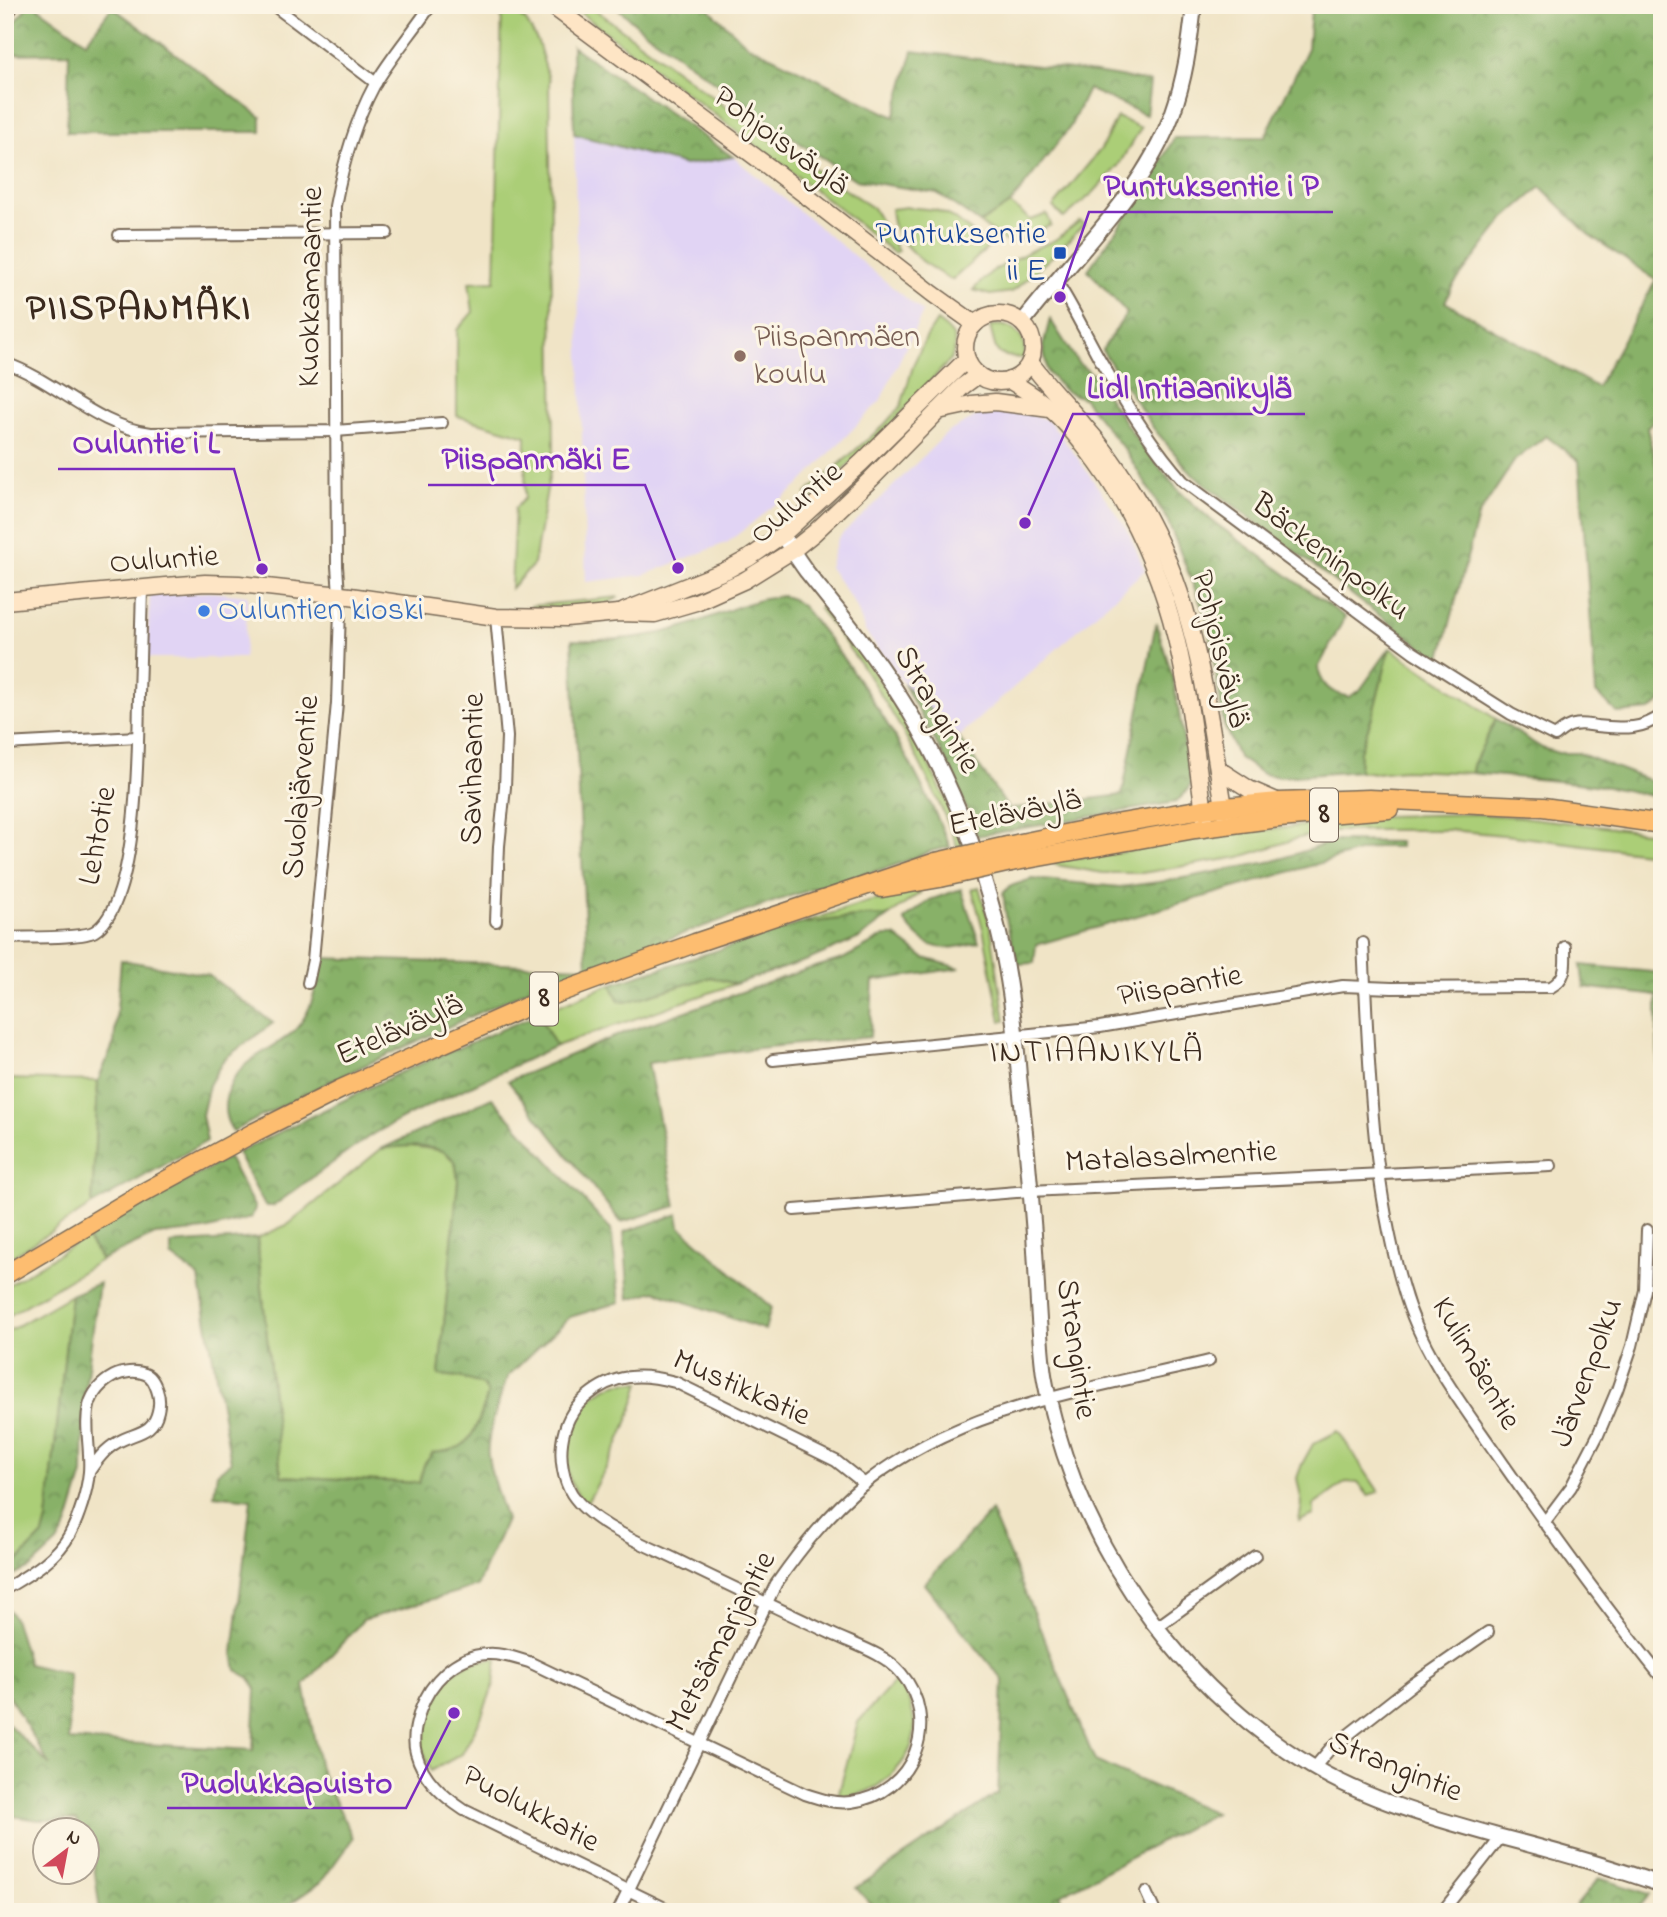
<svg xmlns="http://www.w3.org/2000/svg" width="1667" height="1917" viewBox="0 0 1667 1917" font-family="'Indie Flower',sans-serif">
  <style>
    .built { fill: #e1d4f4 }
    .green { fill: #abce77; stroke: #737c4a; stroke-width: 2 }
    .forest { fill: url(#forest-crowns); stroke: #626e43; stroke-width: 2; fill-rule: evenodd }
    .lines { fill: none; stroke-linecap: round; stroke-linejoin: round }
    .minor-casing { stroke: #7a6b59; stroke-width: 14 }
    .tertiary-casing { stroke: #7a6b59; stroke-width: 18 }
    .secondary-casing { stroke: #7a6b59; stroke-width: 19 }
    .trunk-casing { stroke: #7a6b59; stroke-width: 21 }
    .minor { stroke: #fff; stroke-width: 10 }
    .tertiary { stroke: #fff; stroke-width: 14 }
    .secondary { stroke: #fee5c5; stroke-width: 16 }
    .trunk { stroke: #fdbd6f; stroke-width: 18 }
    .trunk-bridge-casing { stroke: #7a6b59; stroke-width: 21; stroke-linecap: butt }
    .trunk-bridge { stroke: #fdbd6f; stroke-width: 18 }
    .transit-dot { fill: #1a4fb4; stroke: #fcf5e5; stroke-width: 2.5 }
    .education-dot { fill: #8d6e63; stroke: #fcf5e5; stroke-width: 2.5 }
    .shop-dot { fill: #3f7fe0; stroke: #fcf5e5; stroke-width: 2.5 }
    .labels { text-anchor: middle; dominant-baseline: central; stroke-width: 6; stroke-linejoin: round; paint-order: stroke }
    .shield { fill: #fcf5e5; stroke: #75675a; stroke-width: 2 }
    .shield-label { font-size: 30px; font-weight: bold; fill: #3b2a1e }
    .street-label { font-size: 32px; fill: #3b2a1e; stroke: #fcf5e5 }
    .transit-label { font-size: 32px; fill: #164399; stroke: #fcf5e5; text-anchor: end }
    .education-label { font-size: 32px; fill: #785e54; stroke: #fcf5e5; text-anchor: start }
    .shop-label { font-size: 32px; fill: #366cbe; stroke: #fcf5e5; text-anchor: start }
    .neighbourhood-label { font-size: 33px; letter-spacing: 2px; fill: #3b2a1e; stroke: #fcf5e5 }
    .district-label { font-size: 38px; font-weight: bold; letter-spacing: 2px; fill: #3b2a1e; stroke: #fcf5e5 }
    .leader { fill: none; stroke: #7b2cbf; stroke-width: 2.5 }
    .callout-dot { fill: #7b2cbf; stroke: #fcf5e5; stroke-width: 2.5 }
    .callout-label { font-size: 33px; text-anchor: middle; font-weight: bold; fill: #7b2cbf; stroke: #fcf5e5; stroke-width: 6; stroke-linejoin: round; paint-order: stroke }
  </style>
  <defs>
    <pattern id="forest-crowns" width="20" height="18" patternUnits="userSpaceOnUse" patternTransform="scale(1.75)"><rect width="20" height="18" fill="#88b168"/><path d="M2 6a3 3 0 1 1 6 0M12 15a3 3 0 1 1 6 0" fill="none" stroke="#709055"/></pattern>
  </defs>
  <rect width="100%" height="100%" fill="#fcf5e5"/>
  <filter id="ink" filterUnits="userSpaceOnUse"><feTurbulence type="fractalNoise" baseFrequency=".0143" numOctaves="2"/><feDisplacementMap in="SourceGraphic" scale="14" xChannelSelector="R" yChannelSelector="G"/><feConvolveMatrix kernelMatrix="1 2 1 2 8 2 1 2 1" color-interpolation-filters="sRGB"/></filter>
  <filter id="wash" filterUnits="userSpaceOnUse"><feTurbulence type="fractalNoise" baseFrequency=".00686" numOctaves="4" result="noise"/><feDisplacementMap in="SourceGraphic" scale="28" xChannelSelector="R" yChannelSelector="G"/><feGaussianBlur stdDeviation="1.57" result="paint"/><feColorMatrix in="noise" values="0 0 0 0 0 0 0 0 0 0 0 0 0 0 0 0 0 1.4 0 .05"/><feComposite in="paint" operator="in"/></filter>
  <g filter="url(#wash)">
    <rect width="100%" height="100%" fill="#f0e4c6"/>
    <!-- built -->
    <g class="built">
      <polygon points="574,134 685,165 733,157 923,312 880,401 797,487 728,542 644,575 586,582"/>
      <polygon points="984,409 1020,409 1049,421 1079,460 1127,529 1145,570 958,737 903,683 865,631 856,606 829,567 837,541 842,534 872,507 948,432 971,420"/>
      <polygon points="210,592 248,596 244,658 147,658 150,595"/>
    </g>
    <!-- green -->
    <g class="green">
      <polygon points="502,5 506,5 526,21 538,42 549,80 554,449 534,564 511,588 515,508 525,498 526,436 457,416 457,330 473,312 469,282 495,281"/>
      <polygon points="570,5 589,5 769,139 873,208 898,251 894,253 840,209"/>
      <polygon points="1117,117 1141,128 1118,166 1094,192 1064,218 1053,207 1101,149"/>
      <polygon points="1010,204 1031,220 1047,214 1051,225 1013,243 1003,240 980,223"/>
      <path d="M 907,207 L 936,210 L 954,218 L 990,246 L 952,280 C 929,268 904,250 894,226 C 892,221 892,214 891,209 Z"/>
      <polygon points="1080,221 1084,224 1057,252 1012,292 990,295 973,290 991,272 1032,250 1055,240"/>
      <path d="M 937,321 C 954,333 959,339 951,359 L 888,428 L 810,500 L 806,494 L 884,425 L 901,406 L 914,363 L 926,338 Z"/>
      <path d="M 996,325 C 1015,325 1029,339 1023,358 C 993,356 998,355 990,327 Z"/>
      <polygon points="619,597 602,607 565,609 531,609 531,606"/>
      <path d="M 824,605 C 883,679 931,757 965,845 L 958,848 C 938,797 914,748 885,702 C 866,669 842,639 819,609 Z"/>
      <polygon points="1390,648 1496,719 1473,765 1472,773 1404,770 1376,773 1359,771 1360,751 1372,717"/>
      <polygon points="1473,814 1522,817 1662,834 1662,855 1514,836 1449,830 1382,830 1335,831 1299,838 1240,857 1142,873 1103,873 1056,865 1051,860 1106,855 1222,835 1385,816"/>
      <polygon points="979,887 991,930 1005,1021 1001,1021 983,929 972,889"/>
      <polygon points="916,891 920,893 889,916 863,916 798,924 868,902"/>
      <polygon points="711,977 735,984 556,1046 538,1014 611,984 619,1001 626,1002"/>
      <polygon points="5,1079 98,1081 92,1205 5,1261"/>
      <path d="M 405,1145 L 443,1151 L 455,1162 L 458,1180 L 439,1375 L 460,1377 L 483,1385 L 488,1394 C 483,1409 475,1438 461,1446 C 453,1451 443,1452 433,1453 L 424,1465 L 419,1483 L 281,1476 L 257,1238 L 289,1224 L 381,1149 Z"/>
      <polygon points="86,1237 101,1260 5,1318 5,1287"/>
      <polygon points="71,1295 47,1520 43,1535 5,1574 5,1333"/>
      <path d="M 640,1382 C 629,1427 608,1466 585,1506 C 579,1496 572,1488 569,1477 C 558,1440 577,1399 613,1385 C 621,1382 631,1383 640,1382 Z"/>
      <polygon points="1338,1431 1379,1492 1368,1495 1358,1483 1346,1482 1314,1505 1314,1515 1299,1521 1302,1504 1297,1478 1302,1464 1313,1444"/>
      <path d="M 497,1658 L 494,1684 L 480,1720 L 462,1754 L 431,1771 C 427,1760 420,1747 420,1735 C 421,1705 442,1674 470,1663 C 479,1660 488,1660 497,1658 Z"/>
      <path d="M 898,1678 C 907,1695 917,1715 914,1736 C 910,1761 884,1787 859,1794 C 853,1796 845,1796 838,1796 L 858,1722 Z"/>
    </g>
    <!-- forest -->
    <g class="forest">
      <polygon points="28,5 35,5 86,42 112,7 261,117 261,132 67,132 69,53 5,54 5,37"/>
      <polygon points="614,5 705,5 746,44 894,117 913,51 1096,73 1150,82 1146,115 1088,89 1070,127 1010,204 980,223 937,193 856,180 807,148 644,31"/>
      <path d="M 1303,5 L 1662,5 L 1662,411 L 1647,428 L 1662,490 L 1662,701 L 1650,710 L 1617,713 L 1596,693 L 1579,461 L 1546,436 L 1515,460 L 1478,516 L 1440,661 L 1192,474 L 1154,429 L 1102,350 L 1127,313 L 1088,270 L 1147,187 L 1174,138 L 1265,137 L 1308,48 L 1311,11 ZM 1541,187 L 1588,234 L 1656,280 L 1597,387 L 1445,302 L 1452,287 L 1505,218 Z"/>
      <polygon points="572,46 733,157 685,165 574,134"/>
      <path d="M 1050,319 L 1078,363 L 1092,374 L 1140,444 L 1179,491 L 1211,520 L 1345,617 L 1318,668 C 1322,686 1330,693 1349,697 L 1360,690 L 1390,648 L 1372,717 L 1360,751 L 1359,771 L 1281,777 L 1263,774 L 1238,757 L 1224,725 L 1208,622 L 1167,519 L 1127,453 L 1083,398 L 1065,391 L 1048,373 L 1043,346 Z"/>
      <path d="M 783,596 L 792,599 L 803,607 C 863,679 914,760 950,847 L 931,851 L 893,866 L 790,896 L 543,983 L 333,1080 L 233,1131 C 230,1127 227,1121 226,1116 C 222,1100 231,1078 243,1067 C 258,1052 281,1045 296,1029 C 314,1009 317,983 321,958 L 587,967 L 572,640 C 609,641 644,639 680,628 C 714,618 747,599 783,596 Z"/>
      <polygon points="1156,623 1173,678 1191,784 1186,792 1176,802 977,836 951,770 903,683 958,737 1009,809 1122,795"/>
      <path d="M 1496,719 L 1542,748 L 1558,753 L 1578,753 L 1662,785 L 1662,799 C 1600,781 1536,780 1472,773 L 1473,765 Z"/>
      <polygon points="1335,841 1399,842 1400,847 1376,847 1036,945 1034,963 1018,964 1007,923 1003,893 1011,886 1032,879 1120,887 1167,881 1274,861"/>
      <path d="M 961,889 L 979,942 C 944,952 926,952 904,920 L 930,900 Z"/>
      <polygon points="863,916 889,916 860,938 808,960 735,984 711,977 626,1002 619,1001 611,984 800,924"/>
      <polygon points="885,936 895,936 924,958 960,968 873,981 870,1037 758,1048 648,1063 676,1206 621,1222 508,1081 626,1032 805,970 843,959"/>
      <polygon points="121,960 208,975 273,1023 224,1059 209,1085 202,1115 207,1141 92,1205 98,1081 114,1043"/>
      <polygon points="1581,965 1662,973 1662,1169 1659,1169 1657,996 1584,987"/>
      <polygon points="538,1014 556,1046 407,1116 371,1135 273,1206 265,1206 237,1153 397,1074"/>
      <path d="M 492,1098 L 611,1230 L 620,1302 L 570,1317 L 508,1376 C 501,1393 485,1439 488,1456 C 491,1478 500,1500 506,1520 L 477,1586 L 363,1620 L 304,1685 L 320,1769 L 353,1838 L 321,1882 L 278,1912 L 100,1912 L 92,1850 L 88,1843 L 88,1829 L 81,1829 L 76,1820 L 39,1820 L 5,1815 L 5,1721 L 50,1766 L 5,1689 L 5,1605 L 14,1618 L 28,1664 L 69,1674 L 69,1740 L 253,1750 L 256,1689 L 250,1678 L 236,1670 L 233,1653 L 251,1499 L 214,1495 L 217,1473 L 231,1462 L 199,1277 L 171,1256 L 171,1244 L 257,1238 L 281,1476 L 419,1483 L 424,1465 L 433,1453 C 443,1451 453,1451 461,1446 C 475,1438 483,1409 488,1394 L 483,1385 L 460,1377 L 439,1375 L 458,1181 C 457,1175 457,1168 455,1163 C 445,1141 400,1146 381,1149 Z"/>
      <polygon points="228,1158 255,1208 251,1218 205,1230 155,1235 101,1260 86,1237"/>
      <polygon points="678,1214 680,1227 771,1307 765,1330 655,1291 629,1299 624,1232"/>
      <polygon points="99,1283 84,1398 83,1474 68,1524 57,1543 30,1568 5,1580 5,1574 43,1535 47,1520 71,1295"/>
      <polygon points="991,1511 1095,1761 1215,1813 1060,1895 1068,1912 878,1912 856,1888 998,1793 1003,1680 924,1584"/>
      <polygon points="1599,1878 1650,1894 1635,1912 1571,1912"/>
    </g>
  </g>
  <g filter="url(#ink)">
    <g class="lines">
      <!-- minor casing -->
      <g class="minor-casing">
        <g id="minor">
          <polyline points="273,5 376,83"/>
          <polyline points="5,17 14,5"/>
          <polyline points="119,235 387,233"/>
          <path d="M 1056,281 C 1072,305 1084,331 1098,356 C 1123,400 1150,444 1183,481 L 1413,652 L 1511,714 L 1555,736 C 1560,732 1566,726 1574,725 C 1581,723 1589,725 1597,726 C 1622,728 1640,731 1662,715"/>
          <path d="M 5,363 C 57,381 95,426 151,433 L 335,431 L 442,423"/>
          <polyline points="5,744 138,737"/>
          <polyline points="496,921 499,846 505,787 507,737 496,617"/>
          <path d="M 5,938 C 23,937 83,939 95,931 C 139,902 138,746 139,695 C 140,660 141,624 142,589"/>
          <path d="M 1363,943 C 1369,1059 1370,1176 1403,1288 C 1421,1353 1464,1407 1502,1462 C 1553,1535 1606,1608 1662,1678"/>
          <path d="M 308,983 L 313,960 L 337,703 L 340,609 L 337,566 L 335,206 C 343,164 354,123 374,86 C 390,58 413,32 431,5"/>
          <path d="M 773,1060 L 1100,1027 L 1343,986 L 1392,988 L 1551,987 C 1568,977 1565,965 1565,947"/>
          <polyline points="794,1210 1030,1191 1551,1166"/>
          <polyline points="1544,1523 1571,1487 1598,1435 1617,1390 1632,1346 1645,1290 1647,1230"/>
          <path d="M 5,1589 C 28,1575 57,1559 70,1534 C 79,1517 87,1492 89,1472 C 92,1436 73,1398 114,1376 C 122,1372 136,1370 145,1374 C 152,1376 155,1384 157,1390 C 160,1398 160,1403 158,1411 C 153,1434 136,1432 118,1442 C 105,1449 97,1460 89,1472"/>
          <polyline points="1157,1627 1255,1556"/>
          <polyline points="1314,1768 1330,1749 1413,1684 1488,1632"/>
          <polyline points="1146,1892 1155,1912"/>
          <path d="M 618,1912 L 776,1584 C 802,1547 829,1513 864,1484 C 961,1407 1091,1389 1209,1361"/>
          <path d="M 673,1912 L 464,1810 C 443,1796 423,1779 416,1753 C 412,1739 416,1724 420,1711 C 430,1682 455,1656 487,1654 C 501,1653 515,1658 529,1662 L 805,1794 C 820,1799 835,1804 851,1802 C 914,1794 942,1721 901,1673 C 884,1653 855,1645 832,1634 C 781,1610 730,1586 679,1561 C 645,1544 593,1526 572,1494 C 563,1480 560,1459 562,1443 C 564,1426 572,1409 586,1397 C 614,1373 641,1373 675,1382 L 836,1461 L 865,1484"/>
          <polyline points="1442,1912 1501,1837"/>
        </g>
      </g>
      <!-- tertiary casing -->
      <g class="tertiary-casing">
        <g id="tertiary">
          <path d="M 1022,323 C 1074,255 1141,197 1172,115 C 1185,79 1190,43 1194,5"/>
          <path d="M 782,535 C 790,547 798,560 807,572 C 838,611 870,649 897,692 C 942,761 974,839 995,918 C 1009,969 1015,1023 1019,1076 C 1025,1129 1030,1181 1034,1234 C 1037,1278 1038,1323 1043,1367 C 1045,1387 1051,1407 1056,1427 C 1095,1566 1187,1691 1311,1766 C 1369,1801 1436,1819 1501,1837 C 1555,1851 1609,1866 1662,1885"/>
        </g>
      </g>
      <!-- secondary casing -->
      <g class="secondary-casing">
        <g id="secondary">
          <polyline points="551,5 769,167 933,294 975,324"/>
          <circle cx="999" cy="348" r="34"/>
          <path d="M 1030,362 C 1046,384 1065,403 1082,423 C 1100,443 1116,465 1130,488 C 1197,592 1206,701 1226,819"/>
          <path d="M 1009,380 C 1023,389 1037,397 1049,408 C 1063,419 1074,433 1085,447 C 1129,502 1159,569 1176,638 C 1191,700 1197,764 1206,827"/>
          <polyline points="938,411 971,404 995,402 1050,409"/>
          <polyline points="5,601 166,586 205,583 239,584 350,596 496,617 566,618 618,613 655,614 696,602 745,580 793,550 814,533 871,479 963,386 978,375"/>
          <polyline points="624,611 727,570 749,558 782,535 861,463 967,359"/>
          <polyline points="1218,769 1249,789 1279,802"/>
        </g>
      </g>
      <!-- trunk casing -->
      <g class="trunk-casing">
        <g id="trunk">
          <polyline points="1007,846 1103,826 1203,809 1279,802 1369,799 1543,807 1662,824"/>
          <polyline points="1011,862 1195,829 1279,818 1389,809"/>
          <polyline points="882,888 940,878"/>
          <polyline points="5,1275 139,1195 255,1132 341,1089 550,996 695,943 936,862"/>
        </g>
      </g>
      <!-- minor -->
      <use href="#minor" class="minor"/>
      <!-- tertiary -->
      <use href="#tertiary" class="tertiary"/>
      <!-- secondary -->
      <use href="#secondary" class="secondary"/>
      <!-- trunk -->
      <use href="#trunk" class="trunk"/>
      <!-- trunk-bridge casing -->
      <g class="trunk-bridge-casing">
        <g id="trunk-bridge">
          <polyline points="936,862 1007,846"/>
          <polyline points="940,878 1011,862"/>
        </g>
      </g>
      <!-- trunk-bridge -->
      <use href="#trunk-bridge" class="trunk-bridge"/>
    </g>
  </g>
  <!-- markers -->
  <rect class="transit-dot" x="1053" y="246" width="14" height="14" rx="3.5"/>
  <circle class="education-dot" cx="740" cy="356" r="7"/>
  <circle class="shop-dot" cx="204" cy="611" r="7"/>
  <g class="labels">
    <!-- shield labels -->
    <g class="shield">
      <rect x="1310" y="788.5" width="28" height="53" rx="5"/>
      <rect x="530" y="972.5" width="28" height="53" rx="5"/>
    </g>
    <g class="shield-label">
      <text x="1324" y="815">8</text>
      <text x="544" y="999">8</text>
    </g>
    <!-- street labels -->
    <g class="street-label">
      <text transform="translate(780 142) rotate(37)">Pohjoisväylä</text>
      <text transform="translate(312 287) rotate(-89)">Kuokkamaantie</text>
      <text transform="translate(797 504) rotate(-40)">Ouluntie</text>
      <text transform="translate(1330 558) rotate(37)">Bäckeninpolku</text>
      <text transform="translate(164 561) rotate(-4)">Ouluntie</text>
      <text transform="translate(1219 649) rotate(76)">Pohjoisväylä</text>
      <text transform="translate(936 710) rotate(60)">Strangintie</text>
      <text transform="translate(474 769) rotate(-89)">Savihaantie</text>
      <text transform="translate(302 787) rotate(-85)">Suolajärventie</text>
      <text transform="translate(1015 814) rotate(-12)">Eteläväylä</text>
      <text transform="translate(99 836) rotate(-80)">Lehtotie</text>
      <text transform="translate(1180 987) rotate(-10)">Piispantie</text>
      <text transform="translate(400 1031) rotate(-24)">Eteläväylä</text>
      <text transform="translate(1171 1158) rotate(-3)">Matalasalmentie</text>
      <text transform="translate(1075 1349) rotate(82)">Strangintie</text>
      <text transform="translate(1475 1364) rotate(60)">Kulimäentie</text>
      <text transform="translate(1588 1373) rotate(-70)">Järvenpolku</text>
      <text transform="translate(741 1389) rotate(24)">Mustikkatie</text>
      <text transform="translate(722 1642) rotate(-62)">Metsämarjantie</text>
      <text transform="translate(1395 1768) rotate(22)">Strangintie</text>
      <text transform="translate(530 1810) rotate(28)">Puolukkatie</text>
    </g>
    <!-- transit labels -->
    <g class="transit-label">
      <text x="1046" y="235">Puntuksentie<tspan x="1046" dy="37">ii E</tspan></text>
    </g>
    <!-- education labels -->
    <g class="education-label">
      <text x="754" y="338">Piispanmäen<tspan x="754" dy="37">koulu</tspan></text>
    </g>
    <!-- shop labels -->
    <g class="shop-label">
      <text x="218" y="611">Ouluntien kioski</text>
    </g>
    <!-- neighbourhood labels -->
    <g class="neighbourhood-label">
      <text x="1097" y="1053">INTIAANIKYLÄ</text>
    </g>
    <!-- district labels -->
    <g class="district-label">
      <text x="139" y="310">PIISPANMÄKI</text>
    </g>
  </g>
  <!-- callouts -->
  <path class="leader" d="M1060 297L1089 212H1333M1025 523L1073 414H1305M262 569L234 469H58M678 568L645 485H428M454 1713L406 1808H167"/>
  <g class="callout-dot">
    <circle cx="1060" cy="297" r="7"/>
    <circle cx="1025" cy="523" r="7"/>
    <circle cx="262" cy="569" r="7"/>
    <circle cx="678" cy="568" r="7"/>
    <circle cx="454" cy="1713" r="7"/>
  </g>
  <g class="callout-label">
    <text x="1211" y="196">Puntuksentie i P</text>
    <text x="1189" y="398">Lidl Intiaanikylä</text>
    <text x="146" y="453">Ouluntie i L</text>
    <text x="536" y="469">Piispanmäki E</text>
    <text x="287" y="1793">Puolukkapuisto</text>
  </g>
  <!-- margin -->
  <rect width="1667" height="1917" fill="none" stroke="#fcf5e5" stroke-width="28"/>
  <!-- north arrow -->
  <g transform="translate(66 1851) rotate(32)"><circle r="33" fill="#fcf5e5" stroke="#afa495" stroke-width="2"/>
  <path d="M0-5L12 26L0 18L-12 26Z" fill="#d1495b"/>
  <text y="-10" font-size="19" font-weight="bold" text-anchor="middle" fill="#3b2a1e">N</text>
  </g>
</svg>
